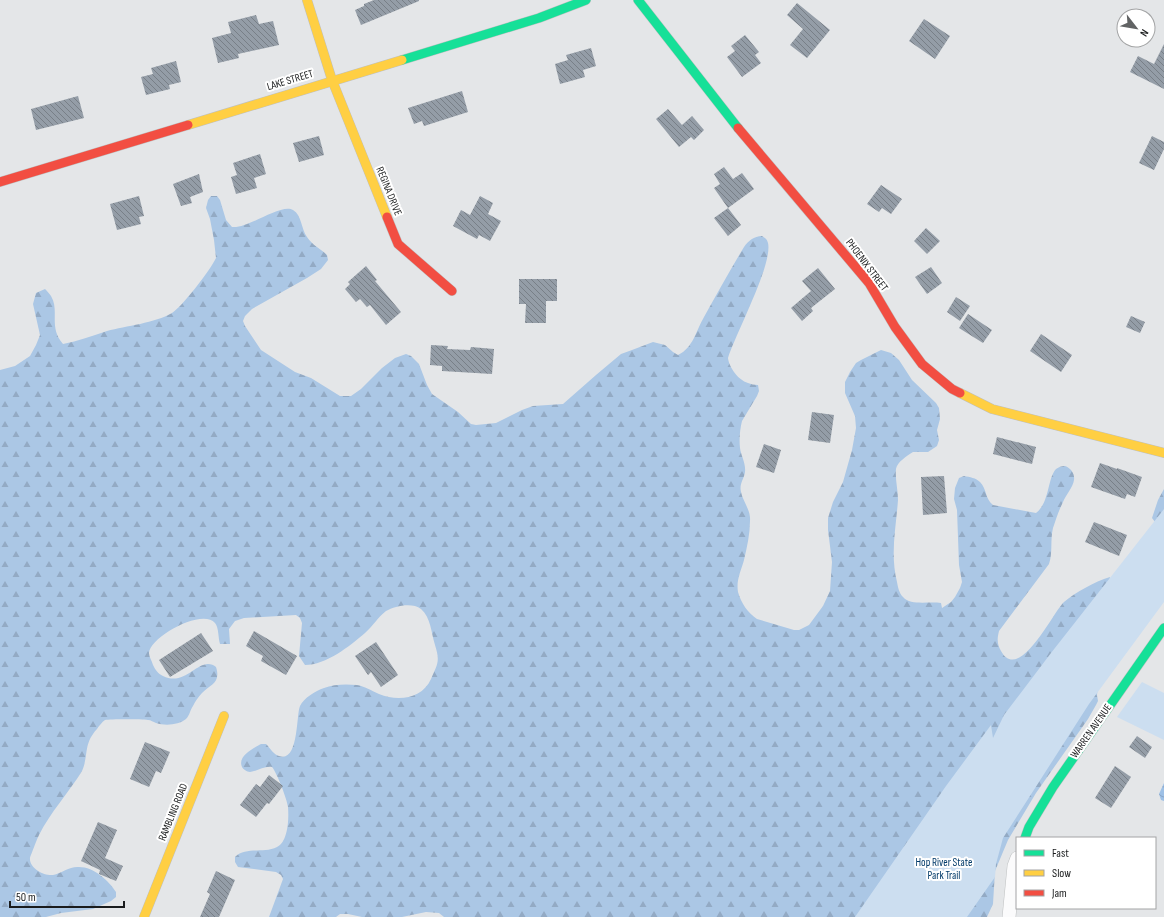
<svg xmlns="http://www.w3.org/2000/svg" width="1164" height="917" viewBox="0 0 1164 917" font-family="'Sofia Sans Condensed',sans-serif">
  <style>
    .forest { fill: url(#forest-firs) }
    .park { fill: #ccdef0 }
    .water { fill: url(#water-waves) }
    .building { fill: url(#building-back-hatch) }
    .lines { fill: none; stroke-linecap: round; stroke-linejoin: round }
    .street-casing { stroke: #bec0c1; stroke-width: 14 }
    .fast-casing { stroke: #bec0c1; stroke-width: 10 }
    .slow-casing { stroke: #bec0c1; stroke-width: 10 }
    .jam-casing { stroke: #bec0c1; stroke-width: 10 }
    .street { stroke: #fbfbfc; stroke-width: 13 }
    .fast { stroke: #16e098; stroke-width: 9 }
    .slow { stroke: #ffcf43; stroke-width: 9 }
    .jam { stroke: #f24e42; stroke-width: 9 }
    .labels { text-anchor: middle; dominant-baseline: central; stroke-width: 4; stroke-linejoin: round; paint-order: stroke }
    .street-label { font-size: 11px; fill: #1a1c1d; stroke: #fff }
    .park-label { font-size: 11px; fill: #023a69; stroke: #fff }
  </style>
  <defs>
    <pattern id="forest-firs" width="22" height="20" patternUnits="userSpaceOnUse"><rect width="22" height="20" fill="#abc7e5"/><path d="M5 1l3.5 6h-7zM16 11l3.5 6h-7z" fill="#93aac4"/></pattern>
    <pattern id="water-waves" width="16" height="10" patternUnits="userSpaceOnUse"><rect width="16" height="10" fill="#9dc0e6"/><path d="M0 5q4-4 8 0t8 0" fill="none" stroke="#87a4c5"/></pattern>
    <pattern id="building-back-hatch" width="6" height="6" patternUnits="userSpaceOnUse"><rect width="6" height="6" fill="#949da7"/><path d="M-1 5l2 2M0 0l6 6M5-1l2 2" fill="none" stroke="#787f87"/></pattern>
  </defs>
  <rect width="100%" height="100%" fill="#e4e6e8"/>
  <!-- forest -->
  <g class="forest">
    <path d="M 211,196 L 217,196 L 220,200 L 226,220 L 232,227 C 248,229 281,203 293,210 C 302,215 301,229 307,237 C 312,245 321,249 327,255 L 328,260 L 321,269 L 307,278 L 252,309 L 245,316 L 243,321 L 245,326 L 261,350 L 295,372 L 311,378 L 340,396 L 351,396 L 361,389 L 382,368 L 395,358 L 406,354 L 411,356 L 419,364 L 427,385 L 432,394 L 458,412 L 471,424 L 476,425 L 496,423 L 522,410 L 533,406 L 563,404 L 596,375 L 621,354 L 632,350 L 653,342 L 665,345 L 673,352 L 678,355 C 693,348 696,331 704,317 C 717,294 730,270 744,247 C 748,241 754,236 762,236 C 765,238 767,239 768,243 C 773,264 736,333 728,358 C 729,367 738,380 748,383 C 751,384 754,385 758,385 L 759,391 L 757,396 L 742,421 C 740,429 739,439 740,448 C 741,456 746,463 745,472 C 744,479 739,484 741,492 C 743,502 751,510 750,521 C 750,534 747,547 744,560 C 741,571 736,580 738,592 C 741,603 748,613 757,619 L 794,630 L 799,630 L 809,625 L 823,606 L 830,591 L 832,562 L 828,530 L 828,518 L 833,502 L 843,482 L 852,450 L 856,428 L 855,416 L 845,393 L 845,382 L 850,372 L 856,363 L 861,360 L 881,350 L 891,353 L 899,360 L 912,380 L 936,403 L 939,408 L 940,419 L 937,430 L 939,440 L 937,446 L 928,452 L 913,452 C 907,456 897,462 896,469 C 895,479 898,490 898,500 C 896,528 890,554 897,582 C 898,587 899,593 903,597 C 911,606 929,601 941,603 L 942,608 L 951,602 L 955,597 L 960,588 L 962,582 L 959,565 L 957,510 L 954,499 L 955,488 L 959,478 L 964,476 C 970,477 976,478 980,482 C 987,489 985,499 993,505 L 1036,513 C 1050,502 1047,479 1056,469 C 1059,467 1061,466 1065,466 C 1071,468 1075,474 1074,480 C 1073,487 1066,495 1063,502 C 1059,510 1056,519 1053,528 C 1050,540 1053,553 1049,564 L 999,631 C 997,639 997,644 1001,651 C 1019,684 1053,612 1064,602 C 1076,592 1094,582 1110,577 L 1097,695 L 1098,701 L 1096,705 L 1088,719 L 1036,793 L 1008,840 L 995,871 L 993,904 L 987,917 L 444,917 L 439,913 L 426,912 L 402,917 L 362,917 L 348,914 L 340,914 L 336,917 L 269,917 L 283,879 L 281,875 L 276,872 L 238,867 L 235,862 L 235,857 C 246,846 263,854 277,847 C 288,842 289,819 288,807 C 287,799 277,773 272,767 C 264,766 258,771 250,772 C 247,772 243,769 242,767 C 237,756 254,748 261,744 L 266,744 C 270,748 274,755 279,756 C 299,763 296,715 300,706 C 304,698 315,691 324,688 C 333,684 347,684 357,685 C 364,686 372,691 379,694 C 398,702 422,699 431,679 C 438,663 440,661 435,645 C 431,632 431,618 421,609 C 412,602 395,606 386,611 C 378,617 373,626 365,633 C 350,646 326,665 305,665 L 299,656 L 302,623 L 300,618 L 296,615 L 244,618 L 235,621 L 229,629 L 230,644 L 220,644 C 218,638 219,628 215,623 C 202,608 150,637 149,653 C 149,657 152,661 153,665 C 155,669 158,674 163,676 C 183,686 195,664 208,664 C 211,664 214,665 216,667 C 221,683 211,684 202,693 C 198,697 195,702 193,706 C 190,710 190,715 186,719 C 179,725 165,726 156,723 C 153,722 151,720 148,720 C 142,719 110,719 105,720 C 102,722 99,726 97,729 C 83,744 89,755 82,771 C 69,792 50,813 39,835 C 37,839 31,855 30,858 C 29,868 44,876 53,875 C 62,873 70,866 79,867 C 94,867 109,881 116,892 L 116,897 L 111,901 L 93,909 L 61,913 L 46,917 L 0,917 L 0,370 L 15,366 L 30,356 L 36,345 L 40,335 L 33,304 L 36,293 L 45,289 C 47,291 49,293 51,296 C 60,311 48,327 63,344 C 78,341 92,336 107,331 C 126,326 155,323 172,313 C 182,307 211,269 216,258 L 214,240 L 210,219 L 206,208 L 208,200 Z"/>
    <polygon points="1164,489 1164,534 1152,518 1158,500"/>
  </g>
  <!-- park -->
  <g class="park">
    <polygon points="1164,509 1164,602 1089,704 1003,838 996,864 995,877 967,917 855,917 946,786 991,725 993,738 1004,715 1051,653"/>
    <polygon points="1142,682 1164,693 1164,740 1117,717"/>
  </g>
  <!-- water -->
  <polygon class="water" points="1164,783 1164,801 1161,800 1159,794"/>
  <!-- building -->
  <g class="building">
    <polygon points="374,0 419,0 419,1 361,25 355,10 364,6 364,4"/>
    <polygon points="797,3 830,30 807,58 790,45 803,29 787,15"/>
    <polygon points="256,15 259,24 273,21 279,45 238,54 239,58 218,63 212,38 231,33 228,22"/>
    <polygon points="924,19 950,36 935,59 909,41"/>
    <polygon points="745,35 759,52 755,55 761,63 742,77 727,57 735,51 731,46"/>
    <polygon points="1164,44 1164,89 1130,72 1138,56 1154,64"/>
    <polygon points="591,48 596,66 583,70 585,77 560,84 555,64 568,60 566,55"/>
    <polygon points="176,61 181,82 169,85 170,89 146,95 141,77 153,74 151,68"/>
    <polygon points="462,91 468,112 424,126 422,121 414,124 408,108"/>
    <polygon points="78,96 84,118 36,130 31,109"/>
    <polygon points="668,109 682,125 692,116 704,130 694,140 691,137 679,147 656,119"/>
    <polygon points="319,136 324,155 299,162 293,143"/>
    <polygon points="1152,136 1164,142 1164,149 1154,170 1139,163"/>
    <polygon points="260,154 266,174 254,178 257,188 236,194 231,177 237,175 233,163"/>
    <polygon points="724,167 733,179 742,173 754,189 728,208 741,225 728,236 714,218 728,208 714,188 720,184 714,174"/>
    <polygon points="199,174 203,192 190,197 192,203 181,206 173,184"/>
    <polygon points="881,185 902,199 891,214 882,208 879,212 867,204"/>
    <polygon points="139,196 144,216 139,217 141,224 117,230 110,204"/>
    <polygon points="480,196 493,203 488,214 501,221 490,241 479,235 477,239 453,226 461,210 470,215"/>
    <polygon points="926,228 940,241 927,254 914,241"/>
    <polygon points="366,266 377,280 375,281 401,312 386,325 370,305 367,307 360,299 356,302 345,289 350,284 348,282"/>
    <polygon points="931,267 942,283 927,294 915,277"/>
    <polygon points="818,268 835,289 811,308 813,311 802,321 791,308 811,291 802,281"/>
    <polygon points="519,279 557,279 557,301 546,301 546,323 525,323 526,304 519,304"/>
    <polygon points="956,297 970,306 960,321 947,312"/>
    <polygon points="968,314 992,330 983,343 959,328"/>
    <polygon points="1131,316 1145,322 1140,333 1126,327"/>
    <polygon points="1041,334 1072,355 1061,372 1030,351"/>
    <polygon points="431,345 448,346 447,349 470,350 471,347 494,349 492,374 442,371 442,366 430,365"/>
    <polygon points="812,412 834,415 830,443 808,440"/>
    <polygon points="997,437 1036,447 1032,464 993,454"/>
    <polygon points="764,444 781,450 774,473 756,467"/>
    <polygon points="1100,463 1117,469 1117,468 1142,477 1135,497 1127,494 1125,499 1091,487"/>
    <polygon points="944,476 947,513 923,515 921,477"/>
    <polygon points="1094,522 1127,535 1119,556 1085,542"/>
    <polygon points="254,631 297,656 286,675 261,661 263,656 246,646"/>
    <polygon points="201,633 213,651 170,677 159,660"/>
    <polygon points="376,642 398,675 381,687 371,672 368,675 355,656"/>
    <polygon points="1137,736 1152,747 1145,758 1129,747"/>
    <polygon points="145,742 170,752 161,773 156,771 149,787 130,779"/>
    <polygon points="1115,766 1131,777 1111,808 1095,798"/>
    <polygon points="269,775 283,786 269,804 267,803 256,817 240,805 256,784 260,787"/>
    <polygon points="98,822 117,830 105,858 123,866 116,881 99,874 100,870 81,861"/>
    <polygon points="216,871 235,880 219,917 200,917 210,894 207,892"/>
  </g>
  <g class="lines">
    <!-- street casing -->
    <g class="street-casing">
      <polyline id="street" points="1009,917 1014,866 1017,858"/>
    </g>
    <!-- fast casing -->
    <g class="fast-casing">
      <g id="fast">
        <polyline points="638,0 738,128"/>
        <polyline points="402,60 539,18 586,0"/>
        <polyline points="1025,838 1029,827 1053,787 1164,628"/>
      </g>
    </g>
    <!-- slow casing -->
    <g class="slow-casing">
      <g id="slow">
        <polyline points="307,0 332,80 387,217"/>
        <polyline points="188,125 402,60"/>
        <polyline points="960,393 992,409 1164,453"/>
        <polyline points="144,917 224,716"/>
      </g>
    </g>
    <!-- jam casing -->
    <g class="jam-casing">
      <g id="jam">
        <polyline points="738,128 869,283 895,327 922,364 952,389 960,393"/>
        <polyline points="0,182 188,125"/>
        <polyline points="387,217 398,244 452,291"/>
      </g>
    </g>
    <!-- street -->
    <use href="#street" class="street"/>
    <!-- fast -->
    <use href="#fast" class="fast"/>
    <!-- slow -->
    <use href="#slow" class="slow"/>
    <!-- jam -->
    <use href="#jam" class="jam"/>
  </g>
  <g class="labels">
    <!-- street labels -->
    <g class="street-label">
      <text transform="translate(290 80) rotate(-17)">LAKE STREET</text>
      <text transform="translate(389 191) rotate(68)">REGINA DRIVE</text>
      <text transform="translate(867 265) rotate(53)">PHOENIX STREET</text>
      <text transform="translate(1091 731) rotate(-55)">WARREN AVENUE</text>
      <text transform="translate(173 812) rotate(-68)">RAMBLING ROAD</text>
    </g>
    <!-- park labels -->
    <g class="park-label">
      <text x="944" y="862">Hop River State<tspan x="944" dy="13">Park Trail</tspan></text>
    </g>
  </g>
  <!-- legend -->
  <rect x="1016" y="837" width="140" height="72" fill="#ffffff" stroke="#a3a4a5"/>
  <rect x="1024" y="850" width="20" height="6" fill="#16e098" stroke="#a3a4a5"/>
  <text x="1052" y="857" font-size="12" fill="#1a1c1d">Fast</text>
  <rect x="1024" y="870" width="20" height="6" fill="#ffcf43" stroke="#a3a4a5"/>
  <text x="1052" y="877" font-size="12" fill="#1a1c1d">Slow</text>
  <rect x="1024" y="890" width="20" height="6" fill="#f24e42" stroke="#a3a4a5"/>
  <text x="1052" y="897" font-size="12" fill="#1a1c1d">Jam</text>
  <!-- north arrow -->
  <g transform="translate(1136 28) rotate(121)"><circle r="19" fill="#ffffff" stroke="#a3a4a5"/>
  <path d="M0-3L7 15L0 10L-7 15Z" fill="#616364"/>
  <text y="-6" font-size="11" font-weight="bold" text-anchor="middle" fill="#1a1c1d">N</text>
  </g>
  <!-- scale -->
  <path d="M10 901v6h114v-6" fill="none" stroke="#1a1c1d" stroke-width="2"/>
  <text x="16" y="901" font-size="12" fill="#1a1c1d" stroke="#ffffff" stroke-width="3" paint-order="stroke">50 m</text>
</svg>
